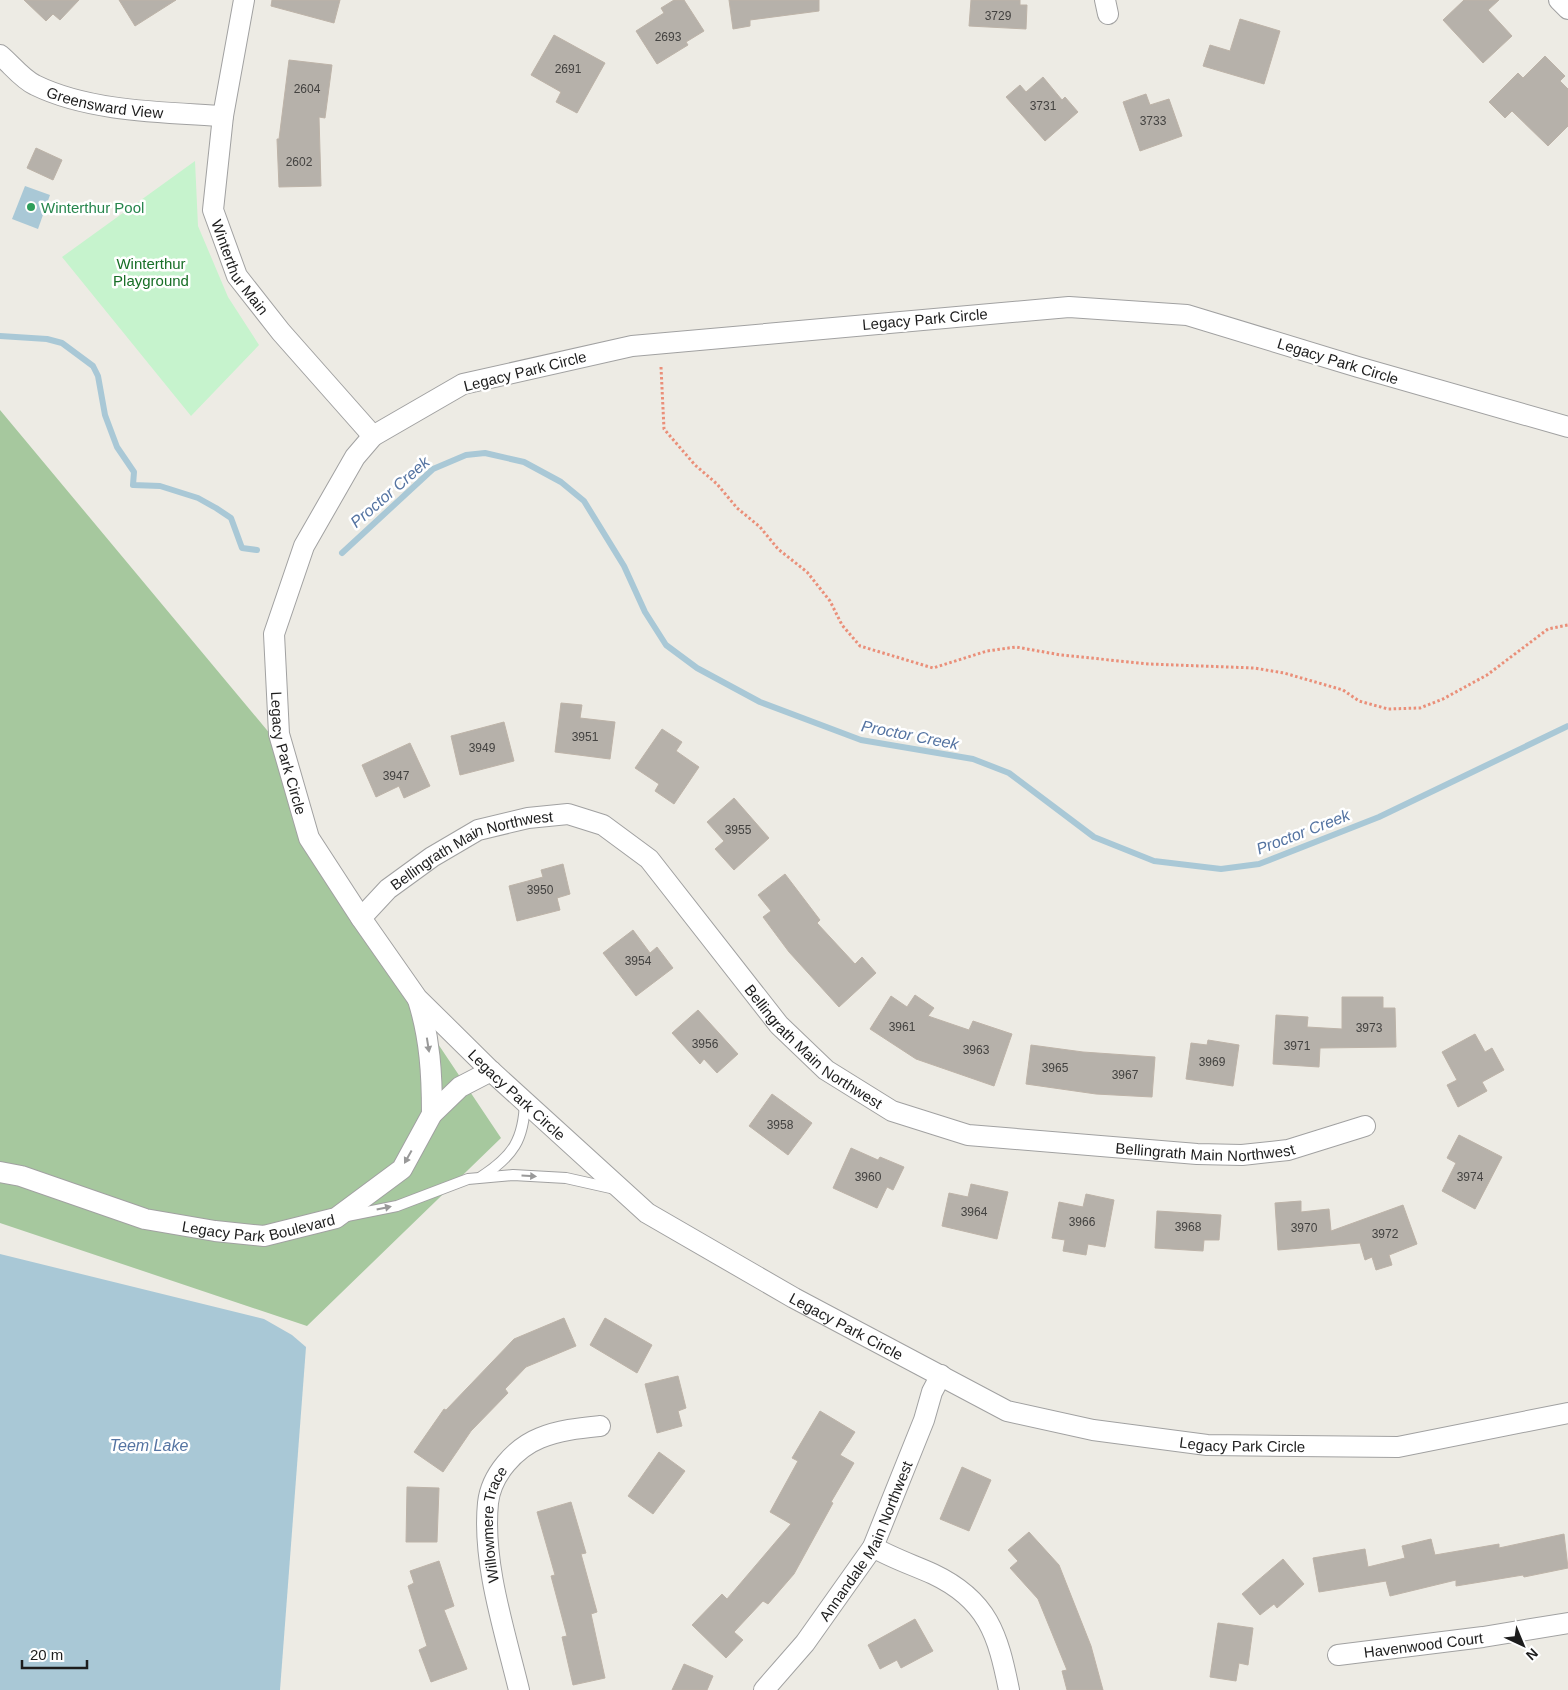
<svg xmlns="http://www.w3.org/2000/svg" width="1568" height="1690" viewBox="0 0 1568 1690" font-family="Arial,sans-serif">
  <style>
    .forest { fill: #a6c89e }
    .park { fill: #c6f3cd }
    .water { fill: #a9c8d6 }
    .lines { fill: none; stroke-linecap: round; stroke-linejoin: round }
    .stream { stroke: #a9c8d6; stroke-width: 6 }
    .building { fill: #b6b1aa; stroke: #bdb3a8 }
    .service-casing { stroke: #a1a1a1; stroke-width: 12 }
    .minor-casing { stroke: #a1a1a1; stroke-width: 22 }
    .path { stroke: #ea8f79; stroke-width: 3; stroke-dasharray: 2.5 2.5; stroke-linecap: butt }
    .service { stroke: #fff; stroke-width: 10 }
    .minor { stroke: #fff; stroke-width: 20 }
    .oneway { fill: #999 }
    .leisure-dot { fill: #2e9e5b; stroke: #fff; stroke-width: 2 }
    .labels { text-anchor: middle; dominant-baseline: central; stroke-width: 5; stroke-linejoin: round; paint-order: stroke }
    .number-label { font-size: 12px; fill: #434240 }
    .street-label { font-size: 15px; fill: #1d1d1d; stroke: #fff }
    .leisure-label { font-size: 15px; fill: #27864d; stroke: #fff; text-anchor: start }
    .park-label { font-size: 15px; fill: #186f27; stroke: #fff }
    .water-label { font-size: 16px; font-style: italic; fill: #5574a2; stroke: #fff }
  </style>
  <rect width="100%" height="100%" fill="#edebe4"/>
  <!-- forest -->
  <polygon class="forest" points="0,410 276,741 347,908 501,1138 307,1326 0,1223"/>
  <!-- park -->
  <polygon class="park" points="195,161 198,226 228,297 259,345 191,416 62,257"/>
  <!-- water -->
  <g class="water">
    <polygon points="25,186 50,195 38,229 12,219"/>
    <polygon points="0,1254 264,1319 292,1335 306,1347 280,1690 0,1690"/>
  </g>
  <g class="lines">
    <!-- stream -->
    <g class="stream">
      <polyline points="0,336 47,339 62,343 93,366 98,376 105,415 117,447 134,472 133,485 160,486 198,498 216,508 231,518 242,548 257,550"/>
      <polyline points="342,553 433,469 466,455 485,453 524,462 561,482 584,501 624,566 645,612 666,645 697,668 760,702 861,740 973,759 1009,773 1094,837 1154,861 1221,869 1259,864 1379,817 1568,726"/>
    </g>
  </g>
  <!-- building -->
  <g class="building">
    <polygon points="24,0 79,0 60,20 53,14 46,21"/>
    <polygon points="119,0 176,0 135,26"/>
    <polygon points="272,0 340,0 334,23 271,6"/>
    <polygon points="674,0 684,0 704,31 686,42 688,45 657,64 636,31 664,13 661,8"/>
    <polygon points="729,0 819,0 819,11 750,20 750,26 733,29"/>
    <polygon points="971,0 1020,0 1020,5 1027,5 1026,29 969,26"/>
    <polygon points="1464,0 1499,0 1488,10 1512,36 1483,63 1443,20"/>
    <polygon points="1240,19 1280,31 1264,84 1203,66 1210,45 1230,51"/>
    <polygon points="554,35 605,63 577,113 556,102 561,92 531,75"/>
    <polygon points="1545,56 1565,76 1560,81 1568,89 1568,126 1548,146 1512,111 1505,118 1489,102 1518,73 1523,78"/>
    <polygon points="289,60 332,65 325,118 319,117 321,186 279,187 277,139 279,139"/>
    <polygon points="1043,77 1062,100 1065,97 1078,112 1045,141 1006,97 1020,85 1026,92"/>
    <polygon points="1146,94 1150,105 1169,99 1182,136 1140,151 1123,102"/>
    <polygon points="36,148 62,160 53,180 27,168"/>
    <polygon points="561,703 582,705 580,718 615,722 610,759 555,752"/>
    <polygon points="504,722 514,761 460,775 451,736"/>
    <polygon points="662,729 682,742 676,751 699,767 674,804 655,791 659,784 635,768"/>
    <polygon points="410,743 430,786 404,798 399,786 376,797 362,765"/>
    <polygon points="734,798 769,838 734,870 715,849 724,841 707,822"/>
    <polygon points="563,864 570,894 557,898 560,910 517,921 509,886 543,877 541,870"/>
    <polygon points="785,874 820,920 817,923 855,964 862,957 876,973 839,1007 789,952 763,917 771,911 758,895"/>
    <polygon points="633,930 650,953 657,947 673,968 636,996 603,953"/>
    <polygon points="915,995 934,1008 928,1016 969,1030 973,1021 1012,1034 994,1086 916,1059 870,1029 891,996 907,1007"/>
    <polygon points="1342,997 1383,997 1383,1008 1395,1008 1396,1047 1320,1048 1319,1067 1273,1064 1276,1015 1308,1017 1307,1027 1342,1029"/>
    <polygon points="698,1010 738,1054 717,1073 704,1059 700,1064 672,1033"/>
    <polygon points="1475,1034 1485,1052 1492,1048 1504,1070 1482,1082 1487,1091 1458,1107 1447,1085 1457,1080 1442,1052"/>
    <polygon points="1208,1040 1239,1045 1233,1086 1186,1079 1191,1043 1207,1045"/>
    <polygon points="1031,1045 1083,1052 1155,1057 1152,1097 1096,1094 1026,1084"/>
    <polygon points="772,1094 812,1123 788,1155 749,1126"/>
    <polygon points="1459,1135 1502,1157 1475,1209 1442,1191 1456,1163 1447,1158"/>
    <polygon points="851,1148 878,1160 880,1157 904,1167 893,1190 887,1187 877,1208 833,1188"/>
    <polygon points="971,1184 1008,1192 997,1239 942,1226 949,1193 968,1197"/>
    <polygon points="1086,1194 1114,1200 1105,1247 1088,1244 1086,1255 1063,1251 1065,1240 1052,1238 1059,1202 1083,1207"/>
    <polygon points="1301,1201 1301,1212 1329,1209 1331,1231 1403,1205 1417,1244 1389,1255 1392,1265 1376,1270 1372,1257 1365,1260 1360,1243 1278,1250 1275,1203"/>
    <polygon points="1157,1211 1221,1215 1219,1240 1204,1240 1203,1251 1155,1248"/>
    <polygon points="564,1318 576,1346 526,1367 505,1389 508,1393 471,1431 443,1472 414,1452 444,1409 446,1410 514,1339"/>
    <polygon points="605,1318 652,1345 637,1373 590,1345"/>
    <polygon points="678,1376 686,1408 678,1411 682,1426 657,1433 645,1384"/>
    <polygon points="820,1411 855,1432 840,1455 854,1463 831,1502 833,1503 794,1574 768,1604 763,1601 734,1632 743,1640 726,1658 692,1625 722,1594 727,1599 791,1524 770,1512 798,1461 792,1458"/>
    <polygon points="659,1452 685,1471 653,1514 628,1496"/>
    <polygon points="962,1467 991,1480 969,1531 940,1519"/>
    <polygon points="407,1487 439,1488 437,1542 406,1542"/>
    <polygon points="571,1502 586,1553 581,1554 597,1612 591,1614 605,1678 573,1685 562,1637 567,1636 551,1576 555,1575 537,1512"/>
    <polygon points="1029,1532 1059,1565 1091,1646 1103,1690 1067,1690 1062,1671 1067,1670 1038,1599 1010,1568 1018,1561 1008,1550"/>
    <polygon points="1564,1534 1568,1568 1524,1577 1523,1575 1456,1586 1456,1580 1390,1596 1386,1581 1319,1592 1313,1558 1365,1549 1368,1567 1405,1558 1402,1546 1431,1539 1435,1555 1499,1544 1499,1548"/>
    <polygon points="1283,1559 1304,1584 1277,1608 1274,1604 1260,1615 1242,1594"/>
    <polygon points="439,1561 454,1606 444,1610 467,1669 431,1682 419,1650 427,1646 408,1586 414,1583 410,1571"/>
    <polygon points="915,1619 933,1651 901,1668 897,1660 880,1669 868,1645"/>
    <polygon points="1218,1623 1253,1628 1248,1665 1239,1663 1236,1681 1210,1677"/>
    <polygon points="684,1664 713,1676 707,1690 672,1690"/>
  </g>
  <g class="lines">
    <!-- service casing -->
    <g class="service-casing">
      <g id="service">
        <path d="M 481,1177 C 513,1156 524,1140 525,1101"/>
        <polyline points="347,1216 397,1206 468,1179 513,1175 566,1178 615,1189"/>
      </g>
    </g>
    <!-- minor casing -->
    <g class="minor-casing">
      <g id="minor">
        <path id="s1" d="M 244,0 L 223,116 L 213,210 L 237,276 L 281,332 L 373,436"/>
        <polyline points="1105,0 1108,14"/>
        <polyline points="1559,0 1568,9"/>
        <path id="s2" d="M 0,55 C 11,64 22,79 35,85 C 90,112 163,112 223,116"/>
        <path id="s3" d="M 1568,427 L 1358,367 L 1187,315 L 1069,307 L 632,346 L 463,384 L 373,436 L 355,457 L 304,546 L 274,634 L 279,734 L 309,838 L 361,918 L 417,998 L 491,1071 L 647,1213 L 794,1298 L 1007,1411 L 1093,1430 L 1207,1445 L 1398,1447 L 1568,1413"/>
        <path id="s4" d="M 361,918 L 388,889 L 432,857 L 478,830 L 528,818 L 568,814 L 603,825 L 649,859 L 779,1025 L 826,1070 L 892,1111 L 968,1135 L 1197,1154 L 1242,1155 L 1288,1150 L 1365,1126"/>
        <path d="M 418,1000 C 430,1038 432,1075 432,1114"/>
        <path id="s5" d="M 0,1172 L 21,1176 L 145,1219 L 215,1231 L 264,1236 L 336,1218 L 402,1169 L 432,1114 L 460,1087 L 491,1071"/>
        <path d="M 873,1547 C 892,1558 913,1565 933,1574 C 988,1600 998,1635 1009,1690"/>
        <path id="s6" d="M 1338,1655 L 1483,1637 L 1568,1623"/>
        <path id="s7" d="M 519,1690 C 505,1632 482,1563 488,1503 C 491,1475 515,1448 540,1438 C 559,1430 580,1428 600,1426"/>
        <path id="s8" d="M 764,1690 L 805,1643 L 873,1547 L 924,1420 L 932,1392 L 941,1375"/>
      </g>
    </g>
    <!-- path -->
    <polyline class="path" points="661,367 664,429 695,465 717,484 737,508 760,527 778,549 807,572 830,601 842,625 860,646 933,668 987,651 1016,647 1061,655 1149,664 1254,668 1284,673 1343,690 1359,701 1388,709 1420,708 1443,699 1487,675 1548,629 1568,625"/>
    <!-- service -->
    <use href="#service" class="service"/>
    <!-- minor -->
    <use href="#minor" class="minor"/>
  </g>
  <!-- one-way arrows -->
  <defs><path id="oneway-solid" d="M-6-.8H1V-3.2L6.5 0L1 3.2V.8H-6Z" transform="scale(1.25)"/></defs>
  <g class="oneway">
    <use href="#oneway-solid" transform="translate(428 1045) rotate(81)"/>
    <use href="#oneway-solid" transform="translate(408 1157) rotate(119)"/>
    <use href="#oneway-solid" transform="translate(529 1176) rotate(3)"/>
    <use href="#oneway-solid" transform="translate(384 1208) rotate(-12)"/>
  </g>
  <!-- markers -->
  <circle class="leisure-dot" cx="31" cy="207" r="5"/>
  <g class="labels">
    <!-- number labels -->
    <g class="number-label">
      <text x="998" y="16">3729</text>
      <text x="668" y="37">2693</text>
      <text x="568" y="69">2691</text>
      <text x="307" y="89">2604</text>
      <text x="1043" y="106">3731</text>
      <text x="1153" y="121">3733</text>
      <text x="299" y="162">2602</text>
      <text x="585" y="737">3951</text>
      <text x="482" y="748">3949</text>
      <text x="396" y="776">3947</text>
      <text x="738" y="830">3955</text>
      <text x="540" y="890">3950</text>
      <text x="638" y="961">3954</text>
      <text x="902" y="1027">3961</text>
      <text x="1369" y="1028">3973</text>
      <text x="705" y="1044">3956</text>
      <text x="1297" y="1046">3971</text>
      <text x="976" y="1050">3963</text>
      <text x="1212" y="1062">3969</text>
      <text x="1055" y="1068">3965</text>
      <text x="1125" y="1075">3967</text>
      <text x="780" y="1125">3958</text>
      <text x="868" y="1177">3960</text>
      <text x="1470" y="1177">3974</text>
      <text x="974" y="1212">3964</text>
      <text x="1082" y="1222">3966</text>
      <text x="1188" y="1227">3968</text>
      <text x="1304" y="1228">3970</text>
      <text x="1385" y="1234">3972</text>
    </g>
    <!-- street labels -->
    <g class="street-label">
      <text stroke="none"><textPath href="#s2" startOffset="119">Greensward View</textPath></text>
      <text stroke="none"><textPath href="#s1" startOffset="276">Winterthur Main</textPath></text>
      <text transform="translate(925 319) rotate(-5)">Legacy Park Circle</text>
      <text transform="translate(1338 361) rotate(17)">Legacy Park Circle</text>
      <text transform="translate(525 371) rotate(-14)">Legacy Park Circle</text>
      <text stroke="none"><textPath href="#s3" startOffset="1575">Legacy Park Circle</textPath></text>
      <text stroke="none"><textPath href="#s4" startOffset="134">Bellingrath Main Northwest</textPath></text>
      <text stroke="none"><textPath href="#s4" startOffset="584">Bellingrath Main Northwest</textPath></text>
      <text stroke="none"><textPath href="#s3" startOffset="1995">Legacy Park Circle</textPath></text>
      <text stroke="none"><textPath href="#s4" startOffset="1004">Bellingrath Main Northwest</textPath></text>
      <text stroke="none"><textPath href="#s5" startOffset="268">Legacy Park Boulevard</textPath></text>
      <text stroke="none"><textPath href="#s3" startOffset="2400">Legacy Park Circle</textPath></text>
      <text stroke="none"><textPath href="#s3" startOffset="2820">Legacy Park Circle</textPath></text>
      <text stroke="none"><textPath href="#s7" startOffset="170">Willowmere Trace</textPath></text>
      <text stroke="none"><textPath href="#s8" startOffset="182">Annandale Main Northwest</textPath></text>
      <text stroke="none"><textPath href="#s6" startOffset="86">Havenwood Court</textPath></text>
    </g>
    <!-- leisure labels -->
    <g class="leisure-label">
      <text x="41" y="207">Winterthur Pool</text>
    </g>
    <!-- park labels -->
    <g class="park-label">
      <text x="151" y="263">Winterthur<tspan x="151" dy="17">Playground</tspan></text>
    </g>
    <!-- water labels -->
    <g class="water-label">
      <text transform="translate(390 492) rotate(-41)">Proctor Creek</text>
      <text transform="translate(910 735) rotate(11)">Proctor Creek</text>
      <text transform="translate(1303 832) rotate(-21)">Proctor Creek</text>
      <text x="149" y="1445">Teem Lake</text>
    </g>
  </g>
  <!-- north arrow -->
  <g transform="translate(1523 1645) rotate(136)" stroke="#ffffff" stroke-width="4" paint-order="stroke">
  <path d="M0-4L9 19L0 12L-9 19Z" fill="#1d1d1d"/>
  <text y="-8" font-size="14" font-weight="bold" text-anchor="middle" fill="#1d1d1d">N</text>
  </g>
  <!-- scale -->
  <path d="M22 1660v8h65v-8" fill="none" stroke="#1d1d1d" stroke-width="2.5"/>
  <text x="30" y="1660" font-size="15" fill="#1d1d1d" stroke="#ffffff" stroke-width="4" paint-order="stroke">20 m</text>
</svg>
